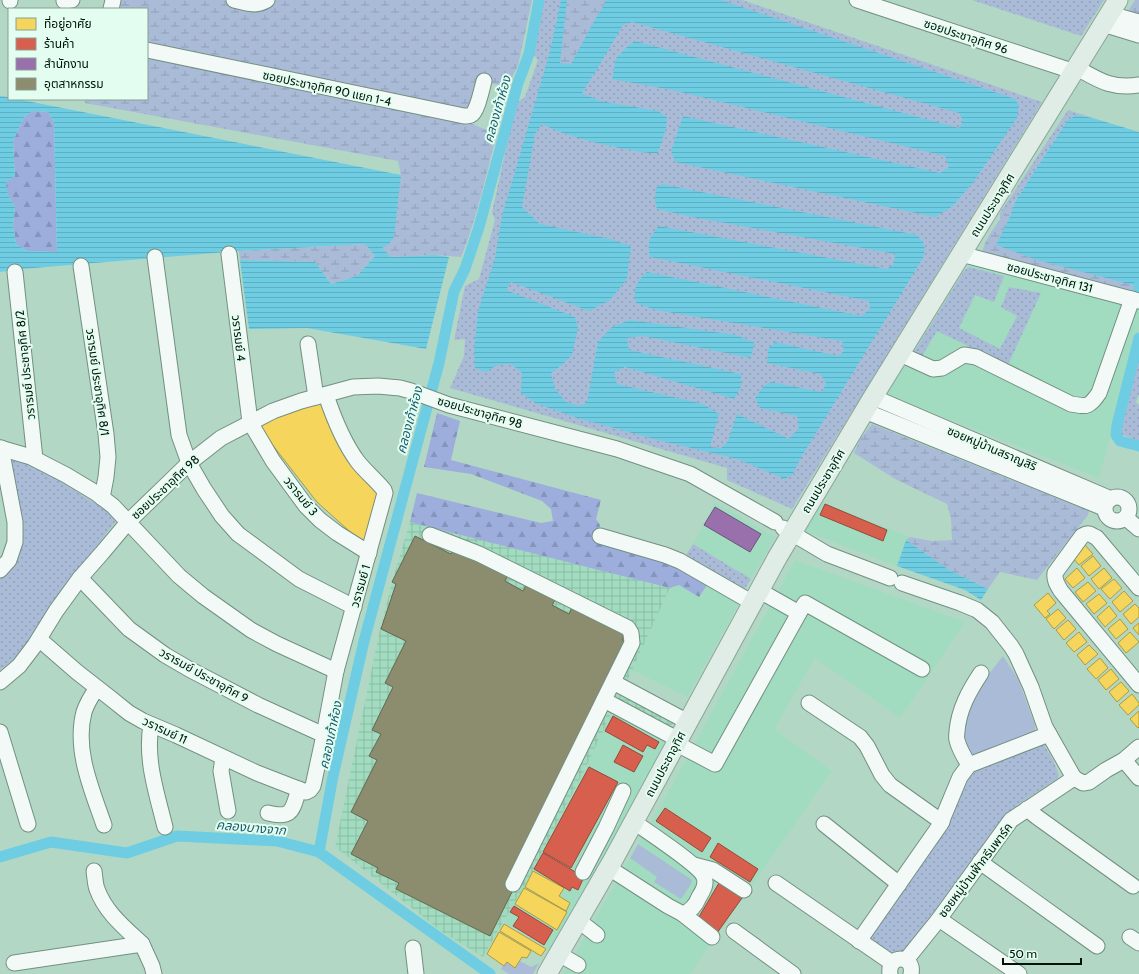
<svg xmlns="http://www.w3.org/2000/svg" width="1139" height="974" viewBox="0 0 1139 974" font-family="Cabin,'Noto Sans Thai',sans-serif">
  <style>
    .built { fill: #a1dcc0 }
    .industrial { fill: url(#industrial-grid) }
    .grass { fill: url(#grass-dots) }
    .forest { fill: url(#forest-firs) }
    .wetland { fill: url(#wetland-marsh) }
    .garden { fill: #aabbd7 }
    .water { fill: url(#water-rules); fill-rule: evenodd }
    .homes { fill: #f6d55c; stroke: #ac9b43 }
    .shops { fill: #d6604d; stroke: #964939 }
    .offices { fill: #9970ab; stroke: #6b547b }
    .industry { fill: #8c8c6e; stroke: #626850 }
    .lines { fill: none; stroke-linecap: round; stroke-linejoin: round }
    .canal { stroke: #6ecde2; stroke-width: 11 }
    .minor-casing { stroke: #729082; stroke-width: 17 }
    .major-casing { stroke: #8aa799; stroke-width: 21 }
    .minor { stroke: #f3f9f6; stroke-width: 15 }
    .major { stroke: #e0ece6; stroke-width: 19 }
    .labels { text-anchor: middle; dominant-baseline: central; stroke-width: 4; stroke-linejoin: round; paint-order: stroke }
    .street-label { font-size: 12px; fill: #00140a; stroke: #e3fef0 }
    .water-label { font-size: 13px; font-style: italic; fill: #1d5d71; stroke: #e3fef0 }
  </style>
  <defs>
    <pattern id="industrial-grid" width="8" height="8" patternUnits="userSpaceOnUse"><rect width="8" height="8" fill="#a1dcc0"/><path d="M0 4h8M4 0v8" fill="none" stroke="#89bca4"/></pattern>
    <pattern id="grass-dots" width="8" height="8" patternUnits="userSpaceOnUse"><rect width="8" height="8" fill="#aabbd7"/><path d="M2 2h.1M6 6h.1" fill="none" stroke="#90a0b7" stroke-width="1.8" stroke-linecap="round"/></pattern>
    <pattern id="forest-firs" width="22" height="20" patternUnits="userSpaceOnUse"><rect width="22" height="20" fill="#9daddc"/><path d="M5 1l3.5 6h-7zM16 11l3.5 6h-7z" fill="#8594bb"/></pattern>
    <pattern id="wetland-marsh" width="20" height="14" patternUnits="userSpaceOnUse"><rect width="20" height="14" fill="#aabbd7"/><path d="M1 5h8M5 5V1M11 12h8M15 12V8" fill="none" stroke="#90a0b7"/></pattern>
    <pattern id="water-rules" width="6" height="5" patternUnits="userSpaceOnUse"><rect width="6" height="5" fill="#6ecde2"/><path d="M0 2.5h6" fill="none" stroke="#5eafc1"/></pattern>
  </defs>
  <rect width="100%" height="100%" fill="#b2d8c5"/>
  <!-- built -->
  <g class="built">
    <polygon points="973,264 1139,307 1139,328 1099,478 887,395 964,270"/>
    <polygon points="820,501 910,537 906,540 897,566 805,531 814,509"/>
    <polygon points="715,502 775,537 751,579 693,544"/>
    <polygon points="795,560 965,622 900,718 815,658 774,729 832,771 690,974 563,974 665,798"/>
    <polygon points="709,582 741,600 687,697 632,670 670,588 679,585"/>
    <polygon points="612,711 664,738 668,744 550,950 503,922 532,872 586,767"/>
  </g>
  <!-- industrial -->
  <polygon class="industrial" points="410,522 670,588 626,683 681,710 664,738 612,712 586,767 532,872 483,957 441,931 335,847 380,629 394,575"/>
  <!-- grass -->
  <g class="grass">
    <polygon points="544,0 742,0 1042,102 792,509 727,480 727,468 450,388 464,356 465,339 454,340 465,286 479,279 495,220 492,212 516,103 525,97 538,60 533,54"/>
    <polygon points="972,0 1104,0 1081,36"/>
    <polygon points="1068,110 1093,118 1076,115 1067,121 1016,200 1000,220 1000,213"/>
    <polygon points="969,267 1004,276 994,302 975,295 959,328 1000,349 1017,316 1001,307 1009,287 1041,293 1008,365 991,357 937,331 922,356 918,357 914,352 964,271"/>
    <polygon points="1139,358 1139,394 1136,402 1139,405 1139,441 1120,434"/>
    <polygon points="10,456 41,469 118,518 47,611 18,657 0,670 0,574 15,563"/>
    <polygon points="693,544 751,579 742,593 683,560"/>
    <polygon points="1043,743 1053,760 1059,775 1057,779 1017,805 1003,817 902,955 894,956 869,940 969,779 978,768"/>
  </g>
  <!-- forest -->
  <g class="forest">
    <polygon points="33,111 48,112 54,122 57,252 27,251 16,244 13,225 15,207 8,195 5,182 15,176 13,141 24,117"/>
    <polygon points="437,413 460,421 451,460 601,500 596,519 600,525 596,541 676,564 709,582 699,597 679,585 670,588 410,522 417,493 541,523 553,521 551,509 542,501 471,474 424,467"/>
  </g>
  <!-- wetland -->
  <g class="wetland">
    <path d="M 109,0 L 532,0 L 518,66 L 507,87 L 478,80 L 470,123 L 496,134 C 492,154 487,173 482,192 C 476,214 470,236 461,257 L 435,255 L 391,257 L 381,248 L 401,175 L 398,161 L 85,103 L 85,99 L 147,99 L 147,9 L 107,9 Z"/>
    <polygon points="567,0 607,0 593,23 571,64 560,63"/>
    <polygon points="1135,0 1139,0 1139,15 1128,11"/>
    <path d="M 1016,200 L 1008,221 L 1133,285 L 1139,285 L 1139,294 L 982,253 C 986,234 1004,215 1016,200 Z"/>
    <polygon points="365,244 375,256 357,276 331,284 315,262 240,260 239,251"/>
    <polygon points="872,424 1089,511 1088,515 1037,580 1000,572 988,589 951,571 906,540 910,537 932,541 952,540 951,519 947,504 895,479 854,453 860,439"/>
  </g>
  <!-- garden -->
  <g class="garden">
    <path d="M 1003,656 L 1018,679 L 1035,725 L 1035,731 L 1025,736 L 974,756 L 969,754 C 967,749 964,743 962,737 C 957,713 989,674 1003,656 Z"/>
    <polygon points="638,844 692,880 691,884 681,899 654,882 657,877 630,858"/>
    <polygon points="506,961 520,961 531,967 539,963 533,974 509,974 501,969"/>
  </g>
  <!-- water -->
  <g class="water">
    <path d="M 561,0 L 567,0 L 560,63 L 571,64 L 593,23 L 607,0 L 721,0 L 1015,99 L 1019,105 L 1017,118 L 975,180 L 953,206 L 935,217 L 675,162 L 671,151 L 683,116 L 940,173 L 949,167 L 945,156 L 672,90 L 612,79 L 616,58 L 628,46 L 635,41 L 959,128 L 963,121 L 959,113 L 632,22 L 623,25 L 596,71 L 582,93 L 600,101 L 658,111 L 667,117 L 666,128 L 658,153 C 645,154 632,150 619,148 C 593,142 565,136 542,124 L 535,134 L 522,207 L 540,224 L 610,239 L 631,246 L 627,279 L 610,300 L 589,311 L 511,282 L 506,290 L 575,317 L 578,328 L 572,355 L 562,365 L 551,373 L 555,389 L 566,402 L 581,406 L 587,402 L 598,342 L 612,327 L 630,320 L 736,335 L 755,343 L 750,358 L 643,336 L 627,338 L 629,350 L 741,374 L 741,387 L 734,399 L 625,367 L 614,372 L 617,384 L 703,404 L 719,414 L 710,447 L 721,448 L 728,441 L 737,414 L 789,439 L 799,428 L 797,416 L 760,408 L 755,398 L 764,386 L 771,382 L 822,392 L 826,383 L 820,374 L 767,363 L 768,349 L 775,342 L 838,356 L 844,351 L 842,341 L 656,310 L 636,303 C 632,291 637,280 647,272 L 861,316 L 870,309 L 869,301 L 650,257 C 647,241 649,238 659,226 L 887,269 L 894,264 L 895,254 L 692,217 L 657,209 L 655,200 L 656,188 L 662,184 L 917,235 C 925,243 926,247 923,258 L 799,461 L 793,474 L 785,479 L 737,459 L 658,440 L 577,418 L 535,403 L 521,393 L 522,373 L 511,364 L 497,365 L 486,372 L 475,368 L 474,350 L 478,311 L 495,258 L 502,216 L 550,51 Z"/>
    <path d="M 0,96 L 9,97 L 9,99 L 17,99 L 401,175 L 394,237 L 389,244 L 382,248 L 391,257 L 435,255 L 449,257 L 426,349 L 307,328 L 249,329 L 240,260 L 315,262 L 331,284 L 357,276 L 375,256 L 365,244 L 239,251 L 22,269 L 0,272 ZM 33,111 L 48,112 L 54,122 L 57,252 L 27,251 L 16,244 L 13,225 L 15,207 L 8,195 L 6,182 L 15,176 L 13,141 L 24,117 Z"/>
    <polygon points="1076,115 1093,118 1139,132 1139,285 1133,285 1037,260 996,245 1008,221 1016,200 1067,121"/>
    <polygon points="906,540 951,571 988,589 981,600 965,590 897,566"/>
  </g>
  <!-- homes -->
  <g class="homes">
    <polygon points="323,403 381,492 367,547 317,502 257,425 302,406"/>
    <polygon points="1084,544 1093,554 1079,565 1073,558"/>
    <polygon points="1093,556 1101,566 1089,576 1081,566"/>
    <polygon points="1077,568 1085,578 1073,588 1065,579"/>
    <polygon points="1104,568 1112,578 1099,589 1091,579"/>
    <polygon points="1114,579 1122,588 1110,599 1101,589"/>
    <polygon points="1088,582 1096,591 1083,602 1075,592"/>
    <polygon points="1124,591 1133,601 1120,612 1112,602"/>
    <polygon points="1048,593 1056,603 1047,611 1050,614 1045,618 1034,605"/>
    <polygon points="1099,594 1107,603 1094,614 1086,604"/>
    <polygon points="1135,604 1139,608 1139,617 1131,624 1123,614"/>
    <polygon points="1109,606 1117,616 1105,627 1097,617"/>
    <polygon points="1058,609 1066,618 1054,629 1046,619"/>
    <polygon points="1120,619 1128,629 1116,639 1108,629"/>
    <polygon points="1068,620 1076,629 1064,640 1056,630"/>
    <polygon points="1139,623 1139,635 1133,628"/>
    <polygon points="1079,632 1087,642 1074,652 1066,643"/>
    <polygon points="1130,632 1139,642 1126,653 1118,643"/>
    <polygon points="1089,645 1098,654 1085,665 1077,655"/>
    <polygon points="1100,658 1108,668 1096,679 1087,669"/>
    <polygon points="1111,669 1119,679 1106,690 1098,680"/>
    <polygon points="1121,682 1129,691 1117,702 1109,692"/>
    <polygon points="1132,694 1139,703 1139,705 1128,715 1119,705"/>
    <polygon points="1139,711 1139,727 1138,728 1130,719"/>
    <polygon points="533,871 564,888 559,896 570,903 566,911 525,887"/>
    <polygon points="524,888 567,912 557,930 515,904"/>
    <polygon points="504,924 546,949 541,956 500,931"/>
    <polygon points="499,932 531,951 527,958 522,957 515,968 507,962 504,966 487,954"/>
  </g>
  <!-- shops -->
  <g class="shops">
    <polygon points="825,504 887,530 883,541 820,515"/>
    <polygon points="613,716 659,742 655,749 647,745 643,752 605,731"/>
    <polygon points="623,745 643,756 634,772 614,762"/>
    <polygon points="589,767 618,782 571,868 543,852"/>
    <polygon points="665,808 711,838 702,852 656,821"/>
    <polygon points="718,843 758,869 750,882 710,857"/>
    <polygon points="543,853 584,877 578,890 572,887 570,891 534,869"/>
    <polygon points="719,883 742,898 717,933 697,920"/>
    <polygon points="514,906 553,930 544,945 513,926 519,917 510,912"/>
  </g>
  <!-- offices -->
  <polygon class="offices" points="715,507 761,534 750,552 704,525"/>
  <!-- industry -->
  <polygon class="industry" points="415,536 451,554 454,548 508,575 505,581 523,591 528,581 558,595 552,605 569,614 573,605 626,632 622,640 627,643 514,888 490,936 396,889 399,883 376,872 378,868 351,854 368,821 351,812 377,760 369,756 381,734 372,730 393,687 385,683 406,641 381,629 396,584 392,582"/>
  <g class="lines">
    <!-- canal -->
    <g class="canal">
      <polyline points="1139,285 1139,292"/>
      <polyline points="1139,338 1117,425 1116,435 1120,441 1139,446"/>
      <polyline points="319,852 333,776 364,641 439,363 454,291 465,269 479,227 518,83 529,54 539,0"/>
      <polyline points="0,857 51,842 127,853 177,836 277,841 319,852 490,974"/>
    </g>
    <!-- minor casing -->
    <g class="minor-casing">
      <g id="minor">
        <path d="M 234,0 C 246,3 256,7 267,0"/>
        <polyline points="857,0 1075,72"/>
        <polyline points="10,1 10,0"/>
        <polyline points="64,1 72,0"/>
        <polyline points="111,9 113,0"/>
        <polyline points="1110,14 1139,22"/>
        <polyline points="1103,24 1139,35"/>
        <path d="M 147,50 L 464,116 C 466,116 469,116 471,115 C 477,113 482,88 484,81"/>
        <path d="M 1077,68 C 1100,81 1112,89 1139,85"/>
        <polyline points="229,254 250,422 273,461 306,506 320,520 337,533 369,553"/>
        <polyline points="961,254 1139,301"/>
        <polyline points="155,257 179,435 189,463 204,489 222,516 238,534 299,579 354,607"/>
        <polyline points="81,266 106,434 108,457 106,477 102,498"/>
        <polyline points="15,272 35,459"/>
        <polyline points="308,344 316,397"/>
        <path d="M 900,354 L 933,369 L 942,368 L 964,355 L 976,357 L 1071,404 C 1088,407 1089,407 1099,393 L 1132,299"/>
        <polyline points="873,397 1111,499"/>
        <polyline points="865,411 1104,508"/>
        <polyline points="0,448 31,457 66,475 96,493 113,506 179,576 203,596 251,630 277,644 336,671"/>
        <circle cx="1117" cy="509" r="12"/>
        <polyline points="1126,518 1139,529"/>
        <polyline points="783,528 827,554 890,578"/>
        <polyline points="430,535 479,554 628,628 631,633 632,643 513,884"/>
        <polyline points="600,536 665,555 680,561 753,603"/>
        <polyline points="0,570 9,560 15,542 15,522 1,448"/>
        <polyline points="80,578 129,629 165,655 189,669 258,705 324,735"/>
        <polyline points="902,583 960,603 977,610 992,622 1011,646 1016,654 1031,687 1045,727 1074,778 1011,820 939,919 906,960"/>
        <path d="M 1139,588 L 1097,538 C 1090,534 1089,532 1082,536 L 1055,573 C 1054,580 1057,585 1061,591 L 1139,685"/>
        <polyline points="799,613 805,603 922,669"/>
        <path d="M 39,639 L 77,672 L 109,697 L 129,713 L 143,721 L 176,735 L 257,773 L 306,792 L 310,790 L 313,786 L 324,735 L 336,671 L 385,493 L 384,490 C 376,480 366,472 358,462 C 343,442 334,419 326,395"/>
        <polyline points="0,682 19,666 35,645 56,611 80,578 102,553 128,522 189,463 221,438 273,411 301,401 353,387 378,386 400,388 411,391 449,405 617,449 690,474 775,522"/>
        <polyline points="613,682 688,722"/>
        <path d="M 97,688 C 92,695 87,703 84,712 C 74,750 92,790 104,825"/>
        <polyline points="604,700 679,740"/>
        <polyline points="809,703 860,737 867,746 882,775 890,785 942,822"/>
        <path d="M 151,725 C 145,760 157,794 165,827"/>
        <polyline points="0,732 28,824"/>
        <polyline points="677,744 715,764 799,613 760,591"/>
        <polyline points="223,758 221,771 228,811"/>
        <polyline points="1124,760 1139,778"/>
        <path d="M 969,765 C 964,757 959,749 957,740 C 956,737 957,734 957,731 C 959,709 969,691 981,673"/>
        <polyline points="1074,778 1083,783 1089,782 1106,770 1124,760 1139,747"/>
        <polyline points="1027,809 1037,817 1133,886"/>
        <path d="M 268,813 C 293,819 292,810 299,789"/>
        <polyline points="824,824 899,884"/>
        <polyline points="980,862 1097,946"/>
        <polyline points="694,865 713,870 744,890"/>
        <path d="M 609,868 L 668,906 L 683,914 C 691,911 696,905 699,897 C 703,891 707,884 704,877 C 700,866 647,831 634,822"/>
        <path d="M 94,871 C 95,877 95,884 97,889 C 105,912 125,928 142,944"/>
        <polyline points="583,872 606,828 623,791"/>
        <polyline points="776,883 892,963"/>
        <polyline points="683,914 712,937"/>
        <polyline points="939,919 1019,974"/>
        <polyline points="579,921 597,935"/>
        <polyline points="734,931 793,974"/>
        <polyline points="1130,937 1139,943"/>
        <polyline points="859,941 940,825 960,777 969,765 1049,734"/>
        <polyline points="413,948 416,974"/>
        <polyline points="559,954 578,965"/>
        <polyline points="14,963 142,944 152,966 154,974"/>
        <path d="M 890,974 C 887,954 915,954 911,974"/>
      </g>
    </g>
    <!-- major casing -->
    <g class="major-casing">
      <polyline id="major" points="547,974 613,860 777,558 873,397 1118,0"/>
    </g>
    <!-- minor -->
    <use href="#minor" class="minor"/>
    <!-- major -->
    <use href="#major" class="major"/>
  </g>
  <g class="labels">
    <!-- street labels -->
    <g class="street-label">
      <text transform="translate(966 36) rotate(18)">ซอยประชาอุทิศ 96</text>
      <text transform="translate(327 88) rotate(12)">ซอยประชาอุทิศ 90 แยก 1-4</text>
      <text transform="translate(992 205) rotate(-58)">ถนนประชาอุทิศ</text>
      <text transform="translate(1050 277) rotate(15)">ซอยประชาอุทิศ 131</text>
      <text transform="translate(239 338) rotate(83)">วรารมย์ 4</text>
      <text transform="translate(25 365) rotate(-96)">วรารมย์ ประชาอุทิศ 8/2</text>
      <text transform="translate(98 382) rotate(82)">วรารมย์ ประชาอุทิศ 8/1</text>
      <text transform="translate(480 412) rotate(16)">ซอยประชาอุทิศ 98</text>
      <text transform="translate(992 448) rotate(23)">ซอยหมู่บ้านสราญสิริ</text>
      <text transform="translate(823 481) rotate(-59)">ถนนประชาอุทิศ</text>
      <text transform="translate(165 487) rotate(-43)">ซอยประชาอุทิศ 98</text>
      <text transform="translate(301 496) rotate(51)">วรารมย์ 3</text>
      <text transform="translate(360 586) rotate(-74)">วรารมย์ 1</text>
      <text transform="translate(204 675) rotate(29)">วรารมย์ ประชาอุทิศ 9</text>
      <text transform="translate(165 730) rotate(25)">วรารมย์ 11</text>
      <text transform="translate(665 764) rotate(-62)">ถนนประชาอุทิศ</text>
      <text transform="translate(975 870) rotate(-53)">ซอยหมู่บ้านฟ้ากรีนพาร์ค</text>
    </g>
    <!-- water labels -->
    <g class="water-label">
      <text transform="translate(497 109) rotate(-74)">คลองเก้าห้อง</text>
      <text transform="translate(409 420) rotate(-75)">คลองเก้าห้อง</text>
      <text transform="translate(330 735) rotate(-78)">คลองเก้าห้อง</text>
      <text transform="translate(251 827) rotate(5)">คลองบางจาก</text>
    </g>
  </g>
  <!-- legend -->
  <rect x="8" y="8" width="140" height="92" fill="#e3fef0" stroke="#88a094"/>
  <rect x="16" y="18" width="20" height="12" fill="#f6d55c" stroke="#88a094"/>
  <text x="44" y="28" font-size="12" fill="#00140a">ที่อยู่อาศัย</text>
  <rect x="16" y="38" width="20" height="12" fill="#d6604d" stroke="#88a094"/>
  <text x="44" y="48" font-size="12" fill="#00140a">ร้านค้า</text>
  <rect x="16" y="58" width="20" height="12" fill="#9970ab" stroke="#88a094"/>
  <text x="44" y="68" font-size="12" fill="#00140a">สำนักงาน</text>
  <rect x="16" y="78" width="20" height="12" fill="#8c8c6e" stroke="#88a094"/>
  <text x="44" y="88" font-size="12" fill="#00140a">อุตสาหกรรม</text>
  <!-- scale -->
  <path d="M1003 958v6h78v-6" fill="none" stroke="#00140a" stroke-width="2"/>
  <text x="1009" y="958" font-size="12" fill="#00140a" stroke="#e3fef0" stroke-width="3" paint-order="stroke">50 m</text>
</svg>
